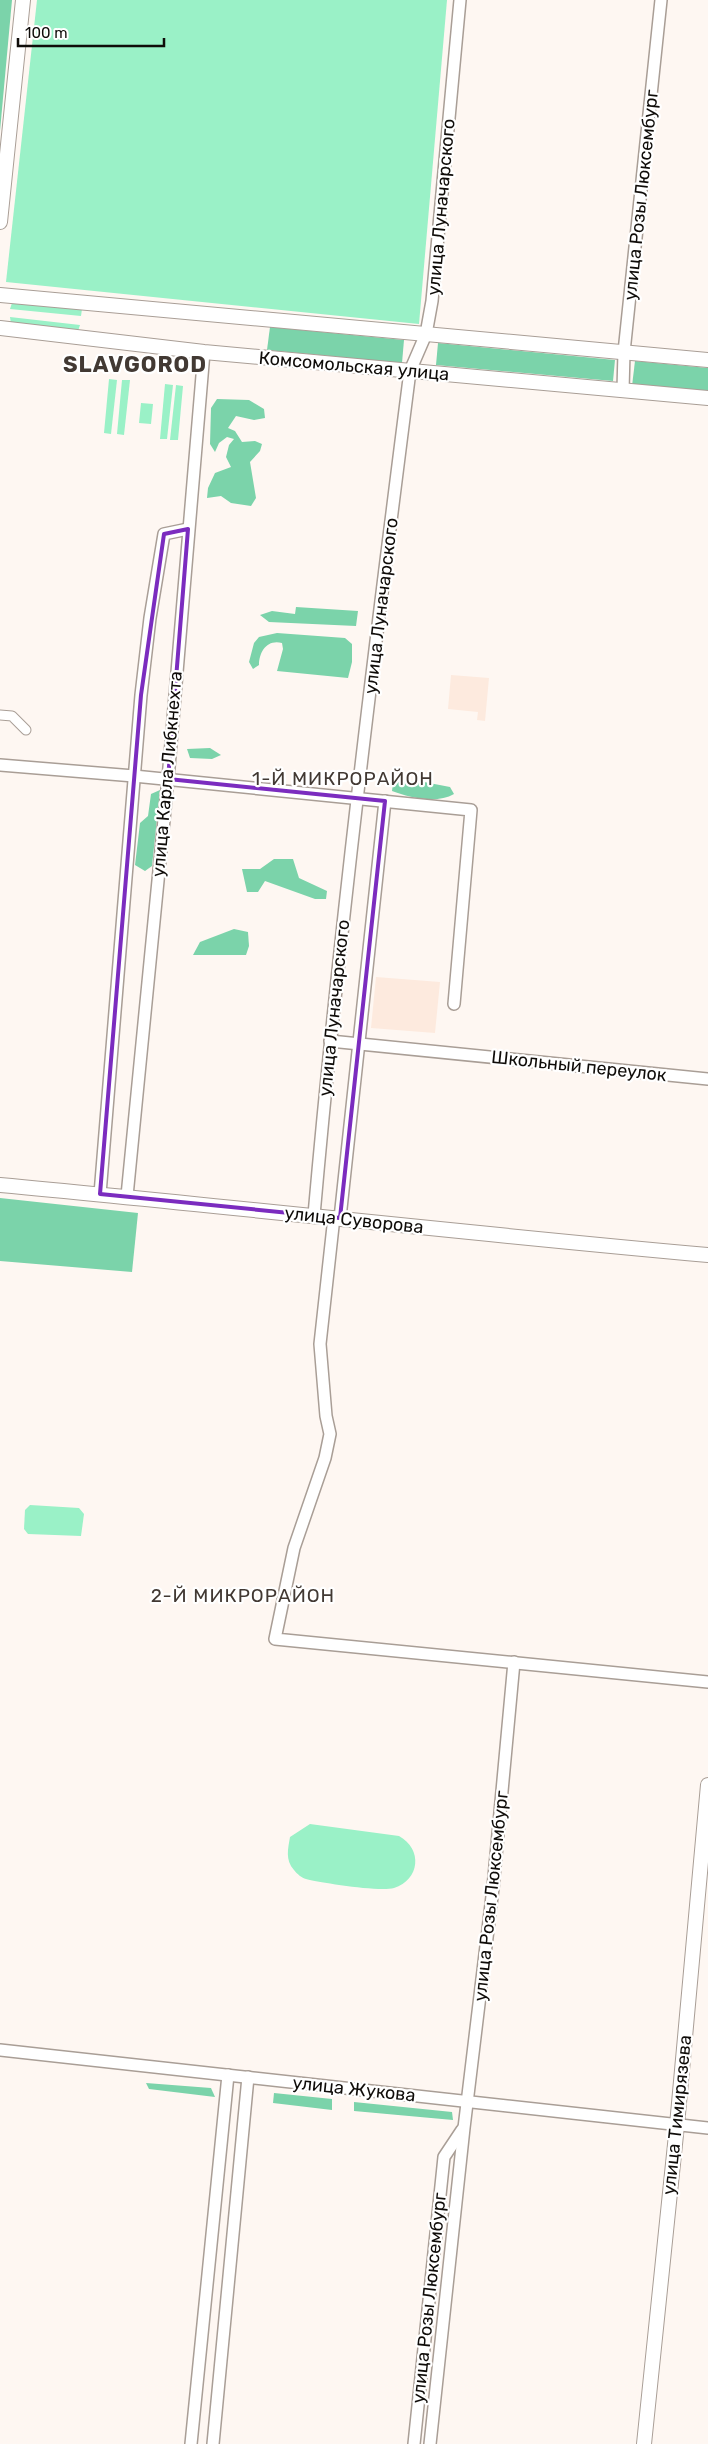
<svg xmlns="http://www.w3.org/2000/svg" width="708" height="2444" viewBox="0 0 708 2444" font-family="Rubik,sans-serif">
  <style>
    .built { fill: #fdeade }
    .green { fill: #9af1c7 }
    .forest { fill: #7bd3aa }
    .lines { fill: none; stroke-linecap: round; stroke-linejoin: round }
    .pedestrian-casing { stroke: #a99e96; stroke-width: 11 }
    .minor-casing { stroke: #a99e96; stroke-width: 14 }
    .tertiary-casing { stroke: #a99e96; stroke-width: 16 }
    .pedestrian { stroke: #fff; stroke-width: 9 }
    .minor { stroke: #fff; stroke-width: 11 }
    .tertiary { stroke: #fff; stroke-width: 14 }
    .marked { fill: none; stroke: #7b2cbf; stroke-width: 4; stroke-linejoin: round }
    .labels { text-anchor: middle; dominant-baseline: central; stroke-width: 4.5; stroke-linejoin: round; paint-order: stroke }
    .street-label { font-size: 18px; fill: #0f0c09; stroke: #fff }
    .neighbourhood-label { font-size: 19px; letter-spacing: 1px; fill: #423933; stroke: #fff }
    .district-label { font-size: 22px; font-weight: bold; letter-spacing: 1px; fill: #423933; stroke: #fff }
  </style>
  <rect width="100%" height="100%" fill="#fef7f2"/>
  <!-- built -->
  <g class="built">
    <polygon points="451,675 489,678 485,721 477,720 478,712 448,709"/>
    <polygon points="376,977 440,982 435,1033 371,1028"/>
  </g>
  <!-- green -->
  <g class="green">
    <polygon points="37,0 447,0 419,324 6,282"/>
    <polygon points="12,303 82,309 81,316 10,309"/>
    <polygon points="10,317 80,325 78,331 11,324"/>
    <polygon points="109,379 117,380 111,434 104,433"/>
    <polygon points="122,380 130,380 124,435 117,434"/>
    <polygon points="165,384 173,385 167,439 160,439"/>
    <polygon points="176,385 183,386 178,440 170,440"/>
    <polygon points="141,403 153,404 151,424 139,423"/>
    <polygon points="30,1505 79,1508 84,1514 81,1536 28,1534 24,1529 25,1510"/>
    <path d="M 310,1824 L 399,1836 C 423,1849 420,1880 394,1888 C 379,1892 322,1883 306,1879 C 302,1878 297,1874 294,1870 C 285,1860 288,1849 290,1837 Z"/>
  </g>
  <!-- forest -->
  <g class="forest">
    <polygon points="0,0 12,0 0,131"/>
    <polygon points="270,327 404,340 402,363 267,350"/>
    <polygon points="438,343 615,360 613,381 436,365"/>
    <polygon points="635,361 708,368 708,392 632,386"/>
    <polygon points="217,399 249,400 264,409 265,418 254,420 236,416 228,428 235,431 242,442 255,441 262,444 260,451 250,462 256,498 251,506 231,503 221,496 207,498 208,488 215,473 231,467 226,457 229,445 234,439 227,437 219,443 215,452 210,444 211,408"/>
    <polygon points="296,607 358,611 356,626 269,622 260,615 272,611 295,614"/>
    <path d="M 277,633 L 345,638 L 352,644 L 352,662 L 348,678 L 277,671 L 283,649 L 282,643 C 267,639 259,652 259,665 L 253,669 L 249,662 L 254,643 L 259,637 Z"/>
    <polygon points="210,748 221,755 212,759 190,758 187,749"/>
    <path d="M 400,781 L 424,782 L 450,787 L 454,794 C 437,804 410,798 392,791 L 393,783 Z"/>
    <polygon points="160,790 152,866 145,871 135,865 140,823 148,816 151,794"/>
    <polygon points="274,859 293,859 299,878 327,891 326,899 315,899 265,881 258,892 247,892 242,869 260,869"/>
    <polygon points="234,929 248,932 249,946 246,955 193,955 200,942"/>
    <polygon points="0,1198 138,1213 132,1272 0,1261"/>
    <polygon points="146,2083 211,2088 215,2097 149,2089"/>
    <polygon points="274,2093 332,2099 332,2110 273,2103"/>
    <polygon points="354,2102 452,2112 453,2120 354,2111"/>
  </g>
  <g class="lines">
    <!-- pedestrian casing -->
    <g class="pedestrian-casing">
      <polyline id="pedestrian" points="0,715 12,716 26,730"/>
    </g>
    <!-- minor casing -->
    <g class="minor-casing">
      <g id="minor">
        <polyline points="623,390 624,352 661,0"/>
        <polyline points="0,765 134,776 471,810 454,1004"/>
        <polyline points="330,1041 708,1079"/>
        <polyline points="100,1194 141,695 150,618 164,534 188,529"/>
        <polyline points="127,1196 168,779 204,352"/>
        <path d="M 314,1215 C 339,933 374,652 410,371 L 426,334 L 432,301 L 460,0"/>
        <polyline points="334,1217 320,1344 326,1416 330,1434 325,1458 294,1548 275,1639 708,1682"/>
        <polyline points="340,1218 385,801"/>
        <polyline points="0,2050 708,2128"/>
        <polyline points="191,2444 228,2075"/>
        <polyline points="213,2444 248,2077"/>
        <polyline points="414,2444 444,2157 462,2130"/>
        <polyline points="430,2444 464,2128 493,1888 514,1662"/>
      </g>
    </g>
    <!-- tertiary casing -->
    <g class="tertiary-casing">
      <g id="tertiary">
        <polyline points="0,222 23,0"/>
        <polyline points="0,295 708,360"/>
        <polyline points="0,328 204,352 708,398"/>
        <path d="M 0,1185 C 236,1207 472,1234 708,1255"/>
        <polyline points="644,2444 677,2125 708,1785"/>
      </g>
    </g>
    <!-- pedestrian -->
    <use href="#pedestrian" class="pedestrian"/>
    <!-- minor -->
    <use href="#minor" class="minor"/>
    <!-- tertiary -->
    <use href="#tertiary" class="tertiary"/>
  </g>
  <!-- marked area -->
  <path class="marked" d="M 188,529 L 168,779 L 385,801 L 340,1218 L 100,1194 L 141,695 L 164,534 Z"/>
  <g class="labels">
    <!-- street labels -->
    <g class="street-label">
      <text transform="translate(641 195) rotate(-84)">улица Розы Люксембург</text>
      <text transform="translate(441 207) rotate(-85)">улица Луначарского</text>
      <text transform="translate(354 366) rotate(5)">Комсомольская улица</text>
      <text transform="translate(381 606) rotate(-83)">улица Луначарского</text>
      <text transform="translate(167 774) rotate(-85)">улица Карла Либкнехта</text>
      <text transform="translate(334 1008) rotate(-84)">улица Луначарского</text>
      <text transform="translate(579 1066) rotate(6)">Школьный переулок</text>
      <text transform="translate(354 1220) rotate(6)">улица Суворова</text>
      <text transform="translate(491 1896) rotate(-84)">улица Розы Люксембург</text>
      <text transform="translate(354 2089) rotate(6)">улица Жукова</text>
      <text transform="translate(677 2115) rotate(-84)">улица Тимирязева</text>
      <text transform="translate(429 2298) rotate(-84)">улица Розы Люксембург</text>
    </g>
    <!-- neighbourhood labels -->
    <g class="neighbourhood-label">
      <text x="343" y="778">1-Й МИКРОРАЙОН</text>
      <text x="243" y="1595">2-Й МИКРОРАЙОН</text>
    </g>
    <!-- district labels -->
    <g class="district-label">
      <text x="135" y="364">SLAVGOROD</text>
    </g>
  </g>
  <!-- scale -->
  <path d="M18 38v8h146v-8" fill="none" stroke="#0f0c09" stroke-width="2.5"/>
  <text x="25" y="38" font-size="15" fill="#0f0c09" stroke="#ffffff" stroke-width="4" paint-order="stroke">100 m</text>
</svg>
